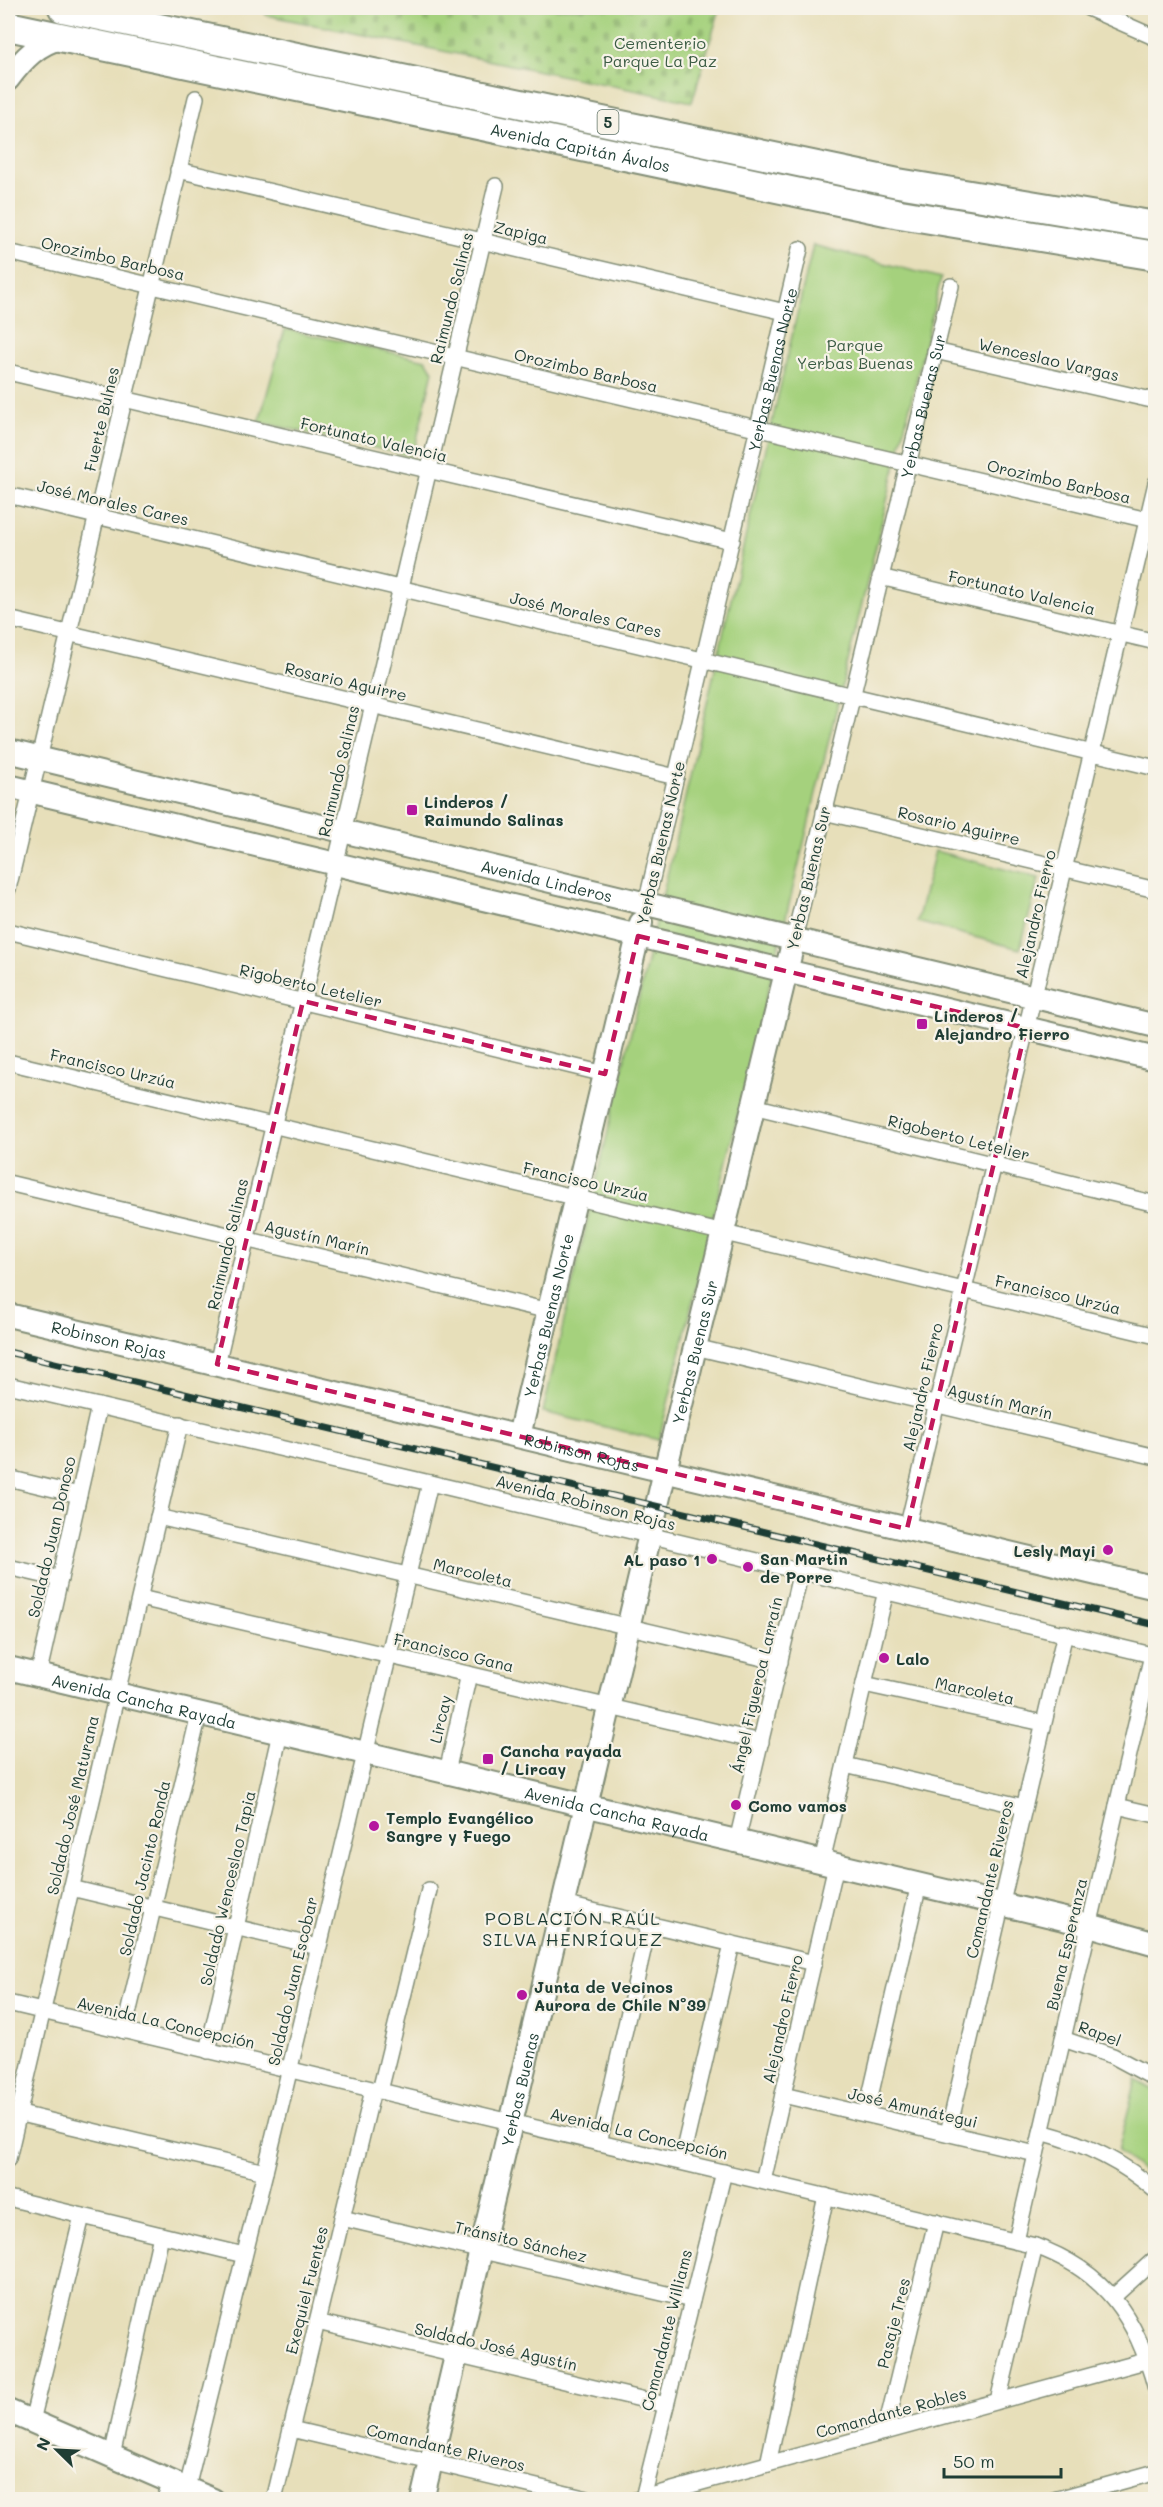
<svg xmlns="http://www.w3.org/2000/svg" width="1163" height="2507" viewBox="0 0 1163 2507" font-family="Mali,sans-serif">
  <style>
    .green { fill: #a5d17d; stroke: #628758; stroke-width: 1.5 }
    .cemetery { fill: url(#cemetery-stones); stroke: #628758; stroke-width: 1.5 }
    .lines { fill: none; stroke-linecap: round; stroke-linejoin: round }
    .street-casing { stroke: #838e77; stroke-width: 18 }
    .secondary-casing { stroke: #838e77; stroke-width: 26 }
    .highway-casing { stroke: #838e77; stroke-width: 32 }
    .street { stroke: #fff; stroke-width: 15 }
    .secondary { stroke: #fff; stroke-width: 22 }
    .highway { stroke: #fff; stroke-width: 28 }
    .rail-casing { stroke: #1f3d34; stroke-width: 7 }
    .rail { stroke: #f7f3e8; stroke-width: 4.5; stroke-dasharray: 14; stroke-linecap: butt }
    .marked { fill: none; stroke: #c2185b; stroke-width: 4.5; stroke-dasharray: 12 8; stroke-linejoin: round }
    .poi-dot { fill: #b5179e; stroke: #f7f3e8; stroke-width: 2 }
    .labels { text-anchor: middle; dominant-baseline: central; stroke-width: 4.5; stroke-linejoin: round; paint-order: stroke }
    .shield { fill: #f7f3e8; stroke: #60746a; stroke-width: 1.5 }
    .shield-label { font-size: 15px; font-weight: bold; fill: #1f3d34 }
    .park-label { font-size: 16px; fill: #3a5b43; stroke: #f7f3e8 }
    .street-label { font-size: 16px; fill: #1f3d34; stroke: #f7f3e8 }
    .poi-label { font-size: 16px; font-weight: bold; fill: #1f3d34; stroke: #f7f3e8; text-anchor: start }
    .neighbourhood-label { font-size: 18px; letter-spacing: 1.5px; fill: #1f3d34; stroke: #f7f3e8 }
  </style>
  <defs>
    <pattern id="cemetery-stones" width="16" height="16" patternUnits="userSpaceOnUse" patternTransform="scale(1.5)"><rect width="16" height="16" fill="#a5d17d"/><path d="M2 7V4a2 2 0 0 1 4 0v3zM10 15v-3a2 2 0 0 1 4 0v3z" fill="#8eb46d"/></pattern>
  </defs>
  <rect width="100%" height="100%" fill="#f7f3e8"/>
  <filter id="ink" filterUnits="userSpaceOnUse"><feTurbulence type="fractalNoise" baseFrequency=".0167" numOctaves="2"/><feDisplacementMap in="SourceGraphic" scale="12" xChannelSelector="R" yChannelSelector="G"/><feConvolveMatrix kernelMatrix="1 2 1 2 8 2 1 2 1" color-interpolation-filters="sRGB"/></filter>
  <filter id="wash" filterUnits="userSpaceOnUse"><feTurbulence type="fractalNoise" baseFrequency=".008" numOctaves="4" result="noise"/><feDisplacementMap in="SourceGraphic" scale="24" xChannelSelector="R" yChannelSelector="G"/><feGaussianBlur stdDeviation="1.35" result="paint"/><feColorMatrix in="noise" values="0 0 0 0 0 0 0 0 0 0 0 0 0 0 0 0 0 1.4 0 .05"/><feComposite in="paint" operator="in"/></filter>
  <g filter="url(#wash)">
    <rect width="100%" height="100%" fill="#e7dfba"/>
    <!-- green -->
    <g class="green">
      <polygon points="813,245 941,278 659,1440 543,1412"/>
      <polygon points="285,329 426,360 433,371 414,452 410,456 259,422"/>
      <polygon points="935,851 1039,878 1020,949 917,922"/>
      <polygon points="1136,2080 1155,2091 1155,2181 1118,2151"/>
    </g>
    <!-- cemetery -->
    <polygon class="cemetery" points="264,8 720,8 692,102 266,15"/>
  </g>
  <g filter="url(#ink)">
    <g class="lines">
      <!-- street casing -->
      <g class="street-casing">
        <g id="street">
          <polyline points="1088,8 1156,38"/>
          <polyline points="178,170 785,312"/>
          <polyline points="8,252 1156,522"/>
          <polyline points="935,351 1156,401"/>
          <polyline points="8,372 732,541"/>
          <polyline points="8,495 1156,768"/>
          <polyline points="880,577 1156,642"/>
          <polyline points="8,619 676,777"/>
          <polyline points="824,812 1156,890"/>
          <polyline points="8,889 196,98"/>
          <path id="s1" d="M 646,904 L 800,249"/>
          <polyline points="8,931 605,1074"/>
          <path id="s2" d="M 794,939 L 951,286"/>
          <polyline points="8,1062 1156,1336"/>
          <polyline points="753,1106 1156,1204"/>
          <polyline points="8,1183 549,1311"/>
          <polyline points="695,1347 1156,1457"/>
          <polyline points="217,1364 496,186"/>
          <polyline points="8,1385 430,1483 1156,1656"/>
          <polyline points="8,1478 79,1495"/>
          <polyline points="158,1517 780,1662"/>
          <polyline points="907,1529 1156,483"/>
          <polyline points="8,1567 60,1579"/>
          <polyline points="140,1598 761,1742"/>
          <polyline points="38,1676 99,1406"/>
          <polyline points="864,1684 1043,1723"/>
          <polyline points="845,1765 1024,1807"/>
          <polyline points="447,1772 469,1674"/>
          <polyline points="1117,1806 1156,1815"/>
          <polyline points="737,1841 801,1571"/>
          <polyline points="822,1861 886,1591"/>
          <polyline points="71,1888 318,1947"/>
          <polyline points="563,1904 814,1963"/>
          <path d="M 8,2003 L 1035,2246 C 1106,2271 1137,2319 1156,2389"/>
          <polyline points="124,2031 199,1714"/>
          <polyline points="1063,2039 1113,2056 1156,2079"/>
          <polyline points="208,2051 280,1733"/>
          <polyline points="380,2091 429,1890"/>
          <polyline points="783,2095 1036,2154"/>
          <polyline points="8,2111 265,2172"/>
          <polyline points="866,2114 919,1884"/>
          <path d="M 1041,2132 C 1084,2143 1122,2161 1156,2191"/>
          <polyline points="948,2133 1065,1633"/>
          <polyline points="599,2143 649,1924"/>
          <polyline points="8,2159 180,1424"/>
          <polyline points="681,2162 732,1944"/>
          <polyline points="763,2181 836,1865"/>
          <polyline points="8,2198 244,2255"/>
          <polyline points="342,2218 692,2300"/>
          <polyline points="1016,2241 1152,1655"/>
          <polyline points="1113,2297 1156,2258"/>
          <polyline points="317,2322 666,2405"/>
          <polyline points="998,2401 1035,2246"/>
          <polyline points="32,2421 82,2216"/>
          <polyline points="291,2429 592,2500"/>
          <polyline points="885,2432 936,2222"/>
          <polyline points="112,2456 161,2235"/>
          <polyline points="768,2464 826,2196"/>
          <polyline points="187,2488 265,2172 430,1483"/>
          <polyline points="643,2498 724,2172"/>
          <polyline points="164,2500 172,2482"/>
          <polyline points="274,2500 373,2090"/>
          <polyline points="636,2500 1156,2358"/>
          <polyline points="1054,2500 1156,2472"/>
        </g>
      </g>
      <!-- secondary casing -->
      <g class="secondary-casing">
        <g id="secondary">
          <path d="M 8,79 C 24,58 37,44 63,37"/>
          <path id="s3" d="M 8,751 L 1156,1026"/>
          <polyline points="8,786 1156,1059"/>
          <path id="s4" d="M 8,1315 L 1156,1588"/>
          <path id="s5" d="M 519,1436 L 641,923"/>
          <path id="s6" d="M 8,1668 L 1089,1925 L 1156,1944"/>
          <polyline points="8,2411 213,2500"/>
          <path id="s7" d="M 422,2500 L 665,1471 L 794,939"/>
        </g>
      </g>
      <!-- highway casing -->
      <g class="highway-casing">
        <g id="highway">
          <polyline points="63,8 898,183 1156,226"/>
          <path id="s8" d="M 8,26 L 900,214 L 1156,256"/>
        </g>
      </g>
      <!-- street -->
      <use href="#street" class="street"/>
      <!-- secondary -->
      <use href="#secondary" class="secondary"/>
      <!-- highway -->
      <use href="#highway" class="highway"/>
      <!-- rail casing -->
      <g class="rail-casing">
        <polyline id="rail" points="8,1352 1156,1625"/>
      </g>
      <!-- rail -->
      <use href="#rail" class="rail"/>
    </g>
  </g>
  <!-- marked area -->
  <path class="marked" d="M 638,936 L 1026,1028 L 907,1529 L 217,1364 L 303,1001 L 605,1074 Z"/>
  <!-- markers -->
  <g class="poi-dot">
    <rect x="406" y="804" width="12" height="12" rx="3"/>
    <rect x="916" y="1018" width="12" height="12" rx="3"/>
    <circle cx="1108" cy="1550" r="6"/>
    <circle cx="712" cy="1559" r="6"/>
    <circle cx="748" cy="1567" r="6"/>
    <circle cx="884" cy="1658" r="6"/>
    <rect x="482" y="1753" width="12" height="12" rx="3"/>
    <circle cx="736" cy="1805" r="6"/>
    <circle cx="374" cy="1826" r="6"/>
    <circle cx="522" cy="1995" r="6"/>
  </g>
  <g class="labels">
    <!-- shield labels -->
    <rect class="shield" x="597.5" y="110" width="21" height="24" rx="4.5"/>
    <g class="shield-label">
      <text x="608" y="122">5</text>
    </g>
    <!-- park labels -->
    <g class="park-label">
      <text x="660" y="42">Cementerio<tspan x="660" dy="18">Parque La Paz</tspan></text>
      <text x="855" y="344">Parque<tspan x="855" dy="18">Yerbas Buenas</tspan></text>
    </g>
    <!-- street labels -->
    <g class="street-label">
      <text stroke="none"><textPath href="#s8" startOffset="585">Avenida Capitán Ávalos</textPath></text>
      <text transform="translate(521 232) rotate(13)">Zapiga</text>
      <text transform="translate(113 258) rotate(13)">Orozimbo Barbosa</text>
      <text transform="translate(451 298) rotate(-76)">Raimundo Salinas</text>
      <text transform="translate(1049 359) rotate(13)">Wenceslao Vargas</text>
      <text transform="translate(586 370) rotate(13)">Orozimbo Barbosa</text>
      <text stroke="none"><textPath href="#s1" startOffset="549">Yerbas Buenas Norte</textPath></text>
      <text stroke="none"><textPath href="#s2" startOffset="548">Yerbas Buenas Sur</textPath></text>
      <text transform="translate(101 419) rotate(-77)">Fuerte Bulnes</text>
      <text transform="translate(374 439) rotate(13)">Fortunato Valencia</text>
      <text transform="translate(1059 481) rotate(13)">Orozimbo Barbosa</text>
      <text transform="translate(113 502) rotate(13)">José Morales Cares</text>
      <text transform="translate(1022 592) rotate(13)">Fortunato Valencia</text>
      <text transform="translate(586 614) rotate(13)">José Morales Cares</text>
      <text transform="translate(346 681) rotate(13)">Rosario Aguirre</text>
      <text transform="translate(338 771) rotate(-77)">Raimundo Salinas</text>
      <text transform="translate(959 825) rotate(13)">Rosario Aguirre</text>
      <text transform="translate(660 843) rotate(-77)">Yerbas Buenas Norte</text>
      <text transform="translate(808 878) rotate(-77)">Yerbas Buenas Sur</text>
      <text stroke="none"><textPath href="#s3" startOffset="554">Avenida Linderos</textPath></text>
      <text transform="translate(1035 914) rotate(-77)">Alejandro Fierro</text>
      <text transform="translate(311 985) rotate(13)">Rigoberto Letelier</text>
      <text transform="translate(113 1068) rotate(13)">Francisco Urzúa</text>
      <text transform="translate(959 1137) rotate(14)">Rigoberto Letelier</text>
      <text transform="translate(586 1181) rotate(13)">Francisco Urzúa</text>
      <text transform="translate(317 1237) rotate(13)">Agustín Marín</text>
      <text transform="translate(227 1244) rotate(-77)">Raimundo Salinas</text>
      <text transform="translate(1058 1294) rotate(13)">Francisco Urzúa</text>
      <text stroke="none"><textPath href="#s5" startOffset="124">Yerbas Buenas Norte</textPath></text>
      <text stroke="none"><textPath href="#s4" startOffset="104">Robinson Rojas</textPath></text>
      <text stroke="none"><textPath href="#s7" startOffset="1180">Yerbas Buenas Sur</textPath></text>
      <text transform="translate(922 1387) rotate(-77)">Alejandro Fierro</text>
      <text transform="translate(1000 1401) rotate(13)">Agustín Marín</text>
      <text stroke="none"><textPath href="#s4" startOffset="590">Robinson Rojas</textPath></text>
      <text transform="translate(586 1502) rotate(14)">Avenida Robinson Rojas</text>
      <text transform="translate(51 1537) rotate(-77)">Soldado Juan Donoso</text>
      <text transform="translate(473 1572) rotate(13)">Marcoleta</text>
      <text transform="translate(454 1652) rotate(13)">Francisco Gana</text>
      <text transform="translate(756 1685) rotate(-77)">Ángel Figueroa Larraín</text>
      <text transform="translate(975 1690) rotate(12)">Marcoleta</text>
      <text stroke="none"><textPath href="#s6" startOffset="140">Avenida Cancha Rayada</textPath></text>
      <text transform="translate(440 1719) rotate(-77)">Lircay</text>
      <text transform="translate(72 1805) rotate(-77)">Soldado José Maturana</text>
      <text stroke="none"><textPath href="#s6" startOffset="626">Avenida Cancha Rayada</textPath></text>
      <text transform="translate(144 1868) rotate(-77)">Soldado Jacinto Ronda</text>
      <text transform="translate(989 1879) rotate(-77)">Comandante Riveros</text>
      <text transform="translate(227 1888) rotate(-77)">Soldado Wenceslao Tapia</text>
      <text transform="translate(1066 1944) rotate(-77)">Buena Esperanza</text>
      <text transform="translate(292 1981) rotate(-77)">Soldado Juan Escobar</text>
      <text transform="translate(782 2019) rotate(-77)">Alejandro Fierro</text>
      <text transform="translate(166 2022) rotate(13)">Avenida La Concepción</text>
      <text transform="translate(1100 2033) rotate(21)">Rapel</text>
      <text stroke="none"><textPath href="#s7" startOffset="422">Yerbas Buenas</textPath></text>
      <text transform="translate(913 2107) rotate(13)">José Amunátegui</text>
      <text transform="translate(639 2133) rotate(13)">Avenida La Concepción</text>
      <text transform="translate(521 2241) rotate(13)">Tránsito Sánchez</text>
      <text transform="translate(306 2290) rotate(-76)">Exequiel Fuentes</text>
      <text transform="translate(893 2323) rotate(-76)">Pasaje Tres</text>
      <text transform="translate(666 2330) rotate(-76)">Comandante Williams</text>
      <text transform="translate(496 2346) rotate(13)">Soldado José Agustín</text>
      <text transform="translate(891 2412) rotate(-15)">Comandante Robles</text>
      <text transform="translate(446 2447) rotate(13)">Comandante Riveros</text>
    </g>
    <!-- poi labels -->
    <g class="poi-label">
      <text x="424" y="801">Linderos /<tspan x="424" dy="18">Raimundo Salinas</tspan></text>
      <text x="934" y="1015">Linderos /<tspan x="934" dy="18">Alejandro Fierro</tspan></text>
      <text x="1096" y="1550" text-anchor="end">Lesly Mayi</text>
      <text x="760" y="1558">San Martin<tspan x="760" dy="18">de Porre</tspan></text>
      <text x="700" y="1559" text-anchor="end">AL paso 1</text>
      <text x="896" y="1658">Lalo</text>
      <text x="500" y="1750">Cancha rayada<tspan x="500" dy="18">/ Lircay</tspan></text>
      <text x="748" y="1805">Como vamos</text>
      <text x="386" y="1817">Templo Evangélico<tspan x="386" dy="18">Sangre y Fuego</tspan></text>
      <text x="534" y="1986">Junta de Vecinos<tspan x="534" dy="18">Aurora de Chile N°39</tspan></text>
    </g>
    <!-- neighbourhood labels -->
    <g class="neighbourhood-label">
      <text x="573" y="1918">POBLACIÓN RAÚL<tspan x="573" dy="21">SILVA HENRÍQUEZ</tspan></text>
    </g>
  </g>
  <!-- margin -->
  <rect width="1163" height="2507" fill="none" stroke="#f7f3e8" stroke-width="30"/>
  <!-- north arrow -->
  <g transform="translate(57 2450) rotate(294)" stroke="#f7f3e8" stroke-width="4.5" paint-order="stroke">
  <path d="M0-4.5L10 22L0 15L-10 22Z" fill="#1f3d34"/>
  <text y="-9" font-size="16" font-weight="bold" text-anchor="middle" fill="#1f3d34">N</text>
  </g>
  <!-- scale -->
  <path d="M944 2468v9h117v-9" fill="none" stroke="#1f3d34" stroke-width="3"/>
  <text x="953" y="2468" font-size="18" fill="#1f3d34" stroke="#f7f3e8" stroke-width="4.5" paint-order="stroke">50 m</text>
</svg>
